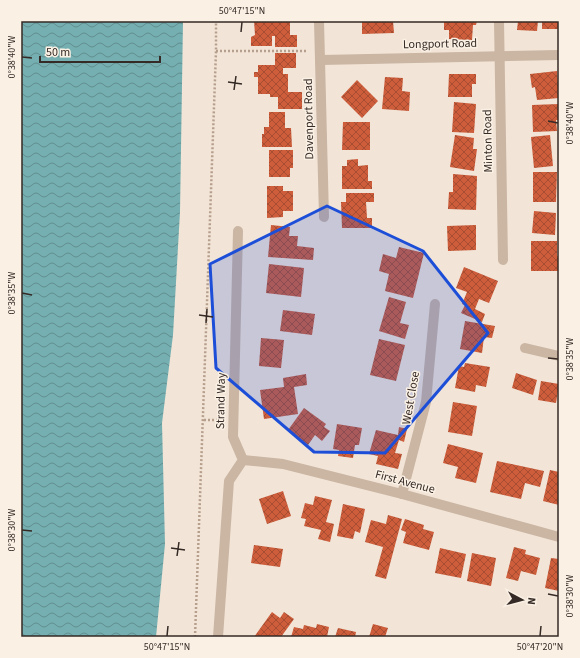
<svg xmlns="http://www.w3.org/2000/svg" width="580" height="658" viewBox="0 0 580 658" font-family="'Source Sans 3',sans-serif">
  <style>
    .water { fill: url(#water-waves) }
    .building { fill: url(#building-cross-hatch) }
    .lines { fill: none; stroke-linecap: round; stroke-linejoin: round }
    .path { stroke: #b79f8d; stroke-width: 2.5; stroke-dasharray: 2 2; stroke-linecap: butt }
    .street { stroke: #cbb5a3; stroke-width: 10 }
    .marked { fill: #1d4ed8; fill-opacity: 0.2; stroke: #1d4ed8; stroke-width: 3; stroke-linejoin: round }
    .ticks { fill: none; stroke: #352a25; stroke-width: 1.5 }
    .labels { text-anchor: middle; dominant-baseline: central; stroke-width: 3; stroke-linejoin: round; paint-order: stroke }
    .street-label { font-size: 12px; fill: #352a25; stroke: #faf0e4 }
    .neatline { fill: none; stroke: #352a25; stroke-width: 1.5 }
    .ticks-label { font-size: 10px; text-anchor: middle; fill: #352a25 }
  </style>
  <defs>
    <pattern id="water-waves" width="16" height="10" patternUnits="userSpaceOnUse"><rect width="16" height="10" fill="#75afb1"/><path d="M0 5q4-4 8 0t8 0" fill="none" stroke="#618f90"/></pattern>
    <pattern id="building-cross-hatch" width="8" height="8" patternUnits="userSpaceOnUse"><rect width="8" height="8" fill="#cd5d3b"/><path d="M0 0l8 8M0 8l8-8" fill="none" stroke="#a74d31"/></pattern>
  </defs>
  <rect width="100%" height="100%" fill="#f2e5d7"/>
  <!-- water -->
  <polygon class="water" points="21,21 183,21 180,212 173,335 162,423 165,544 156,637 21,637"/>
  <!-- building -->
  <g class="building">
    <polygon points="254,21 290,21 290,35 297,35 297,47 275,47 275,36 272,36 272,46 251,46 251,37 255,35"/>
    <polygon points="362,21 393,21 394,33 362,34"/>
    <polygon points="444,21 477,21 476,25 473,25 472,40 449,39 449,30 444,30"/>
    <polygon points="518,21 538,21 537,31 517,30"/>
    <rect x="542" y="21" width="17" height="8"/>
    <polygon points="275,53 296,53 296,68 283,68 283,74 288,74 288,92 302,92 302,109 278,109 278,97 270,97 270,94 258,94 258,77 254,77 254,72 258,72 258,65 275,65"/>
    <polygon points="557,71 559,98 537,100 535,87 532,88 530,74"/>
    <polygon points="449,74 476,74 476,84 472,84 472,97 448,97"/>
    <polygon points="385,77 403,78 402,91 410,92 409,111 382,109"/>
    <polygon points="357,80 378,101 362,118 341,97"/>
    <polygon points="454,102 476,104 474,133 452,132"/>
    <polygon points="559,104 559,120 556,120 557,131 533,132 532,105"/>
    <polygon points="269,112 285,112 285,128 291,128 292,147 262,147 262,134 264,134 264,127 269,127"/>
    <polygon points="343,122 370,122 370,150 342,150"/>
    <polygon points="455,135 474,138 473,149 477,149 474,171 450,167"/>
    <polygon points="550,135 553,166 534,168 531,137"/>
    <polygon points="269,150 293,150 293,168 290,168 290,177 269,177"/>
    <polygon points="358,159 358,166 368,165 368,181 372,181 372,189 342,189 342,166 347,166 347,160"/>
    <polygon points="533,172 557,172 556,202 533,202"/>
    <polygon points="453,174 477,176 476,210 448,209 449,192 453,192"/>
    <polygon points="267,186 283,186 283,191 293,191 293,211 283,211 283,217 267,218"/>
    <polygon points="346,193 374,193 374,202 366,202 367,218 372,218 372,228 342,228 341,202 346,202"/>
    <polygon points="534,211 556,213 555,235 532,233"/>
    <polygon points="271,225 290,227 289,236 298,236 297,246 314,248 313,260 268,257"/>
    <polygon points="476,225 476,250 448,251 447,226"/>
    <polygon points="531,241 557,241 557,256 559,257 559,271 531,271"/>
    <polygon points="399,247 424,253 413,298 385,291 389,274 379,271 383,254 396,258"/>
    <polygon points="269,264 304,268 301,297 266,293"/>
    <polygon points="464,267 498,281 489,303 479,299 475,309 485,314 482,322 461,313 465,305 462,304 467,292 456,288"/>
    <polygon points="389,297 406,302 400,323 409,325 405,339 379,331"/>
    <polygon points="283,310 315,314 312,335 280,331"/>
    <polygon points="465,321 495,326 492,338 484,337 482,353 460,349"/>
    <polygon points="261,338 284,340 281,368 259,366"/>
    <polygon points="379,339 405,345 396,381 370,375"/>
    <polygon points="465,363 490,367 486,387 476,385 475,392 455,388 459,366 464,367"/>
    <polygon points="516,373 537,380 533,395 512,388"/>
    <polygon points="306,374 307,385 294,387 298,414 264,419 260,390 284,387 283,378"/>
    <polygon points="541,381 559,384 556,403 538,400"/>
    <polygon points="453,402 477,406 472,436 448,432"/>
    <polygon points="304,408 326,424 324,427 330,431 322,441 315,435 308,445 288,430"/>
    <polygon points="337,424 362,428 359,445 355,445 353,458 338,456 339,450 333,449"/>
    <polygon points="399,427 407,429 404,442 399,440 395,453 402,454 398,469 376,464 378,456 369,454 376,430 398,435"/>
    <polygon points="448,444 483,453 476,483 455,478 458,467 443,463"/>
    <polygon points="497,461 544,471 540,487 525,483 521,499 490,492"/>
    <polygon points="550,470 559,472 559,505 543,501"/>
    <polygon points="283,491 291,516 267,524 259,499"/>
    <polygon points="315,496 332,500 326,522 334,524 330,542 318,539 321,530 304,526 306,519 301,518 305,503 313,505"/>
    <polygon points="343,504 365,509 360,533 355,531 353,539 337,536"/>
    <polygon points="388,515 402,519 386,579 375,576 383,547 365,542 371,520 386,524"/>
    <polygon points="405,519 424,525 423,529 434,532 429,550 403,543 406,532 401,530"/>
    <polygon points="254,545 283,549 280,567 251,563"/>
    <polygon points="514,547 526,550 525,554 540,558 536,575 521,571 518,581 506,578"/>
    <polygon points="440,548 466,554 461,578 435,573"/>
    <polygon points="472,553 496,558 491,586 467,581"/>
    <polygon points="551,558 559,559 559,591 545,588"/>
    <polygon points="272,612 280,618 284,612 294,619 281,637 254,637"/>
    <polygon points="317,624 329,627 327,637 291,637 294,627 303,629 304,625 316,628"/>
    <polygon points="373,624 388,628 385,637 369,637"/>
    <polygon points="338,628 356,632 355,637 335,637"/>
  </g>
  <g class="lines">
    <!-- path -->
    <g class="path">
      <polyline points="216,51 308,51"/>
      <polyline points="204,420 221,420"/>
      <polyline points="195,637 216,51 216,21"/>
    </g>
    <!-- street -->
    <g class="street">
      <polyline points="319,21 324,217"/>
      <polyline points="499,21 503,260"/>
      <polyline points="321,60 559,55"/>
      <polyline points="525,348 559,356"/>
      <polyline points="243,460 283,464 402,494 559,537"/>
      <polyline points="402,494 426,402 435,304"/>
      <polyline points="218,637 229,481 243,460 233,437 238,231"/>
    </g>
  </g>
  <!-- marked area -->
  <path class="marked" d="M 327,206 L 423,251 L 488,333 L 385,453 L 314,452 L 216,368 L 210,264 Z"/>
  <!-- ticks -->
  <path class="ticks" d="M 241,32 L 242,22M 22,57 L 32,58M 228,82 L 242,84M 234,90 L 236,76M 548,121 L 558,123M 22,293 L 32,295M 199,315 L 213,317M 206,323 L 207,309M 548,358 L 558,359M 22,530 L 32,531M 171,548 L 185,550M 177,556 L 179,542M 548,594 L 558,596M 167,636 L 168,626M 540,636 L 541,626"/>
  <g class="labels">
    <!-- street labels -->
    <g class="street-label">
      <text transform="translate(440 44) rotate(-1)">Longport Road</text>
      <text transform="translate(309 119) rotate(-91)">Davenport Road</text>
      <text transform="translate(488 141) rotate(-91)">Minton Road</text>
      <text transform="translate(411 398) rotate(-80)">West Close</text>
      <text transform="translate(221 401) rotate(-89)">Strand Way</text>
      <text transform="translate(405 482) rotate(15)">First Avenue</text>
    </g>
  </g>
  <!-- border -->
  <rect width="580" height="658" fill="none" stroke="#faf0e4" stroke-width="44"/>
  <!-- north arrow -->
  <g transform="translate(522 600) rotate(97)" stroke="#faf0e4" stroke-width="3" paint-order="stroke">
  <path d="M0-3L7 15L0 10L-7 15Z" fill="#352a25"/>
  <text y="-6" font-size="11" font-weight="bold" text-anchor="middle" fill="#352a25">N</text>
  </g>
  <!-- scale -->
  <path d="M40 56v6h120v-6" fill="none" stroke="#352a25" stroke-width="2"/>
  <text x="46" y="56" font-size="12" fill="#352a25" stroke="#faf0e4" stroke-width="3" paint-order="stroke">50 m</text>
  <rect x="22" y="22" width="536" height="614" class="neatline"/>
  <g class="ticks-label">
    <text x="242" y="14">50°47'15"N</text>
    <text transform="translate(11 57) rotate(-90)" y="4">0°38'40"W</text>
    <text transform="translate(569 123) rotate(-90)" y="4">0°38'40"W</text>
    <text transform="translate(11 293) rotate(-90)" y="4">0°38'35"W</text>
    <text transform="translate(569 359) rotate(-90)" y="4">0°38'35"W</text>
    <text transform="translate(11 530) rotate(-90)" y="4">0°38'30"W</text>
    <text transform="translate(569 596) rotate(-90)" y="4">0°38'30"W</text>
    <text x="167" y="650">50°47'15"N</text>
    <text x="540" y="650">50°47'20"N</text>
  </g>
</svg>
